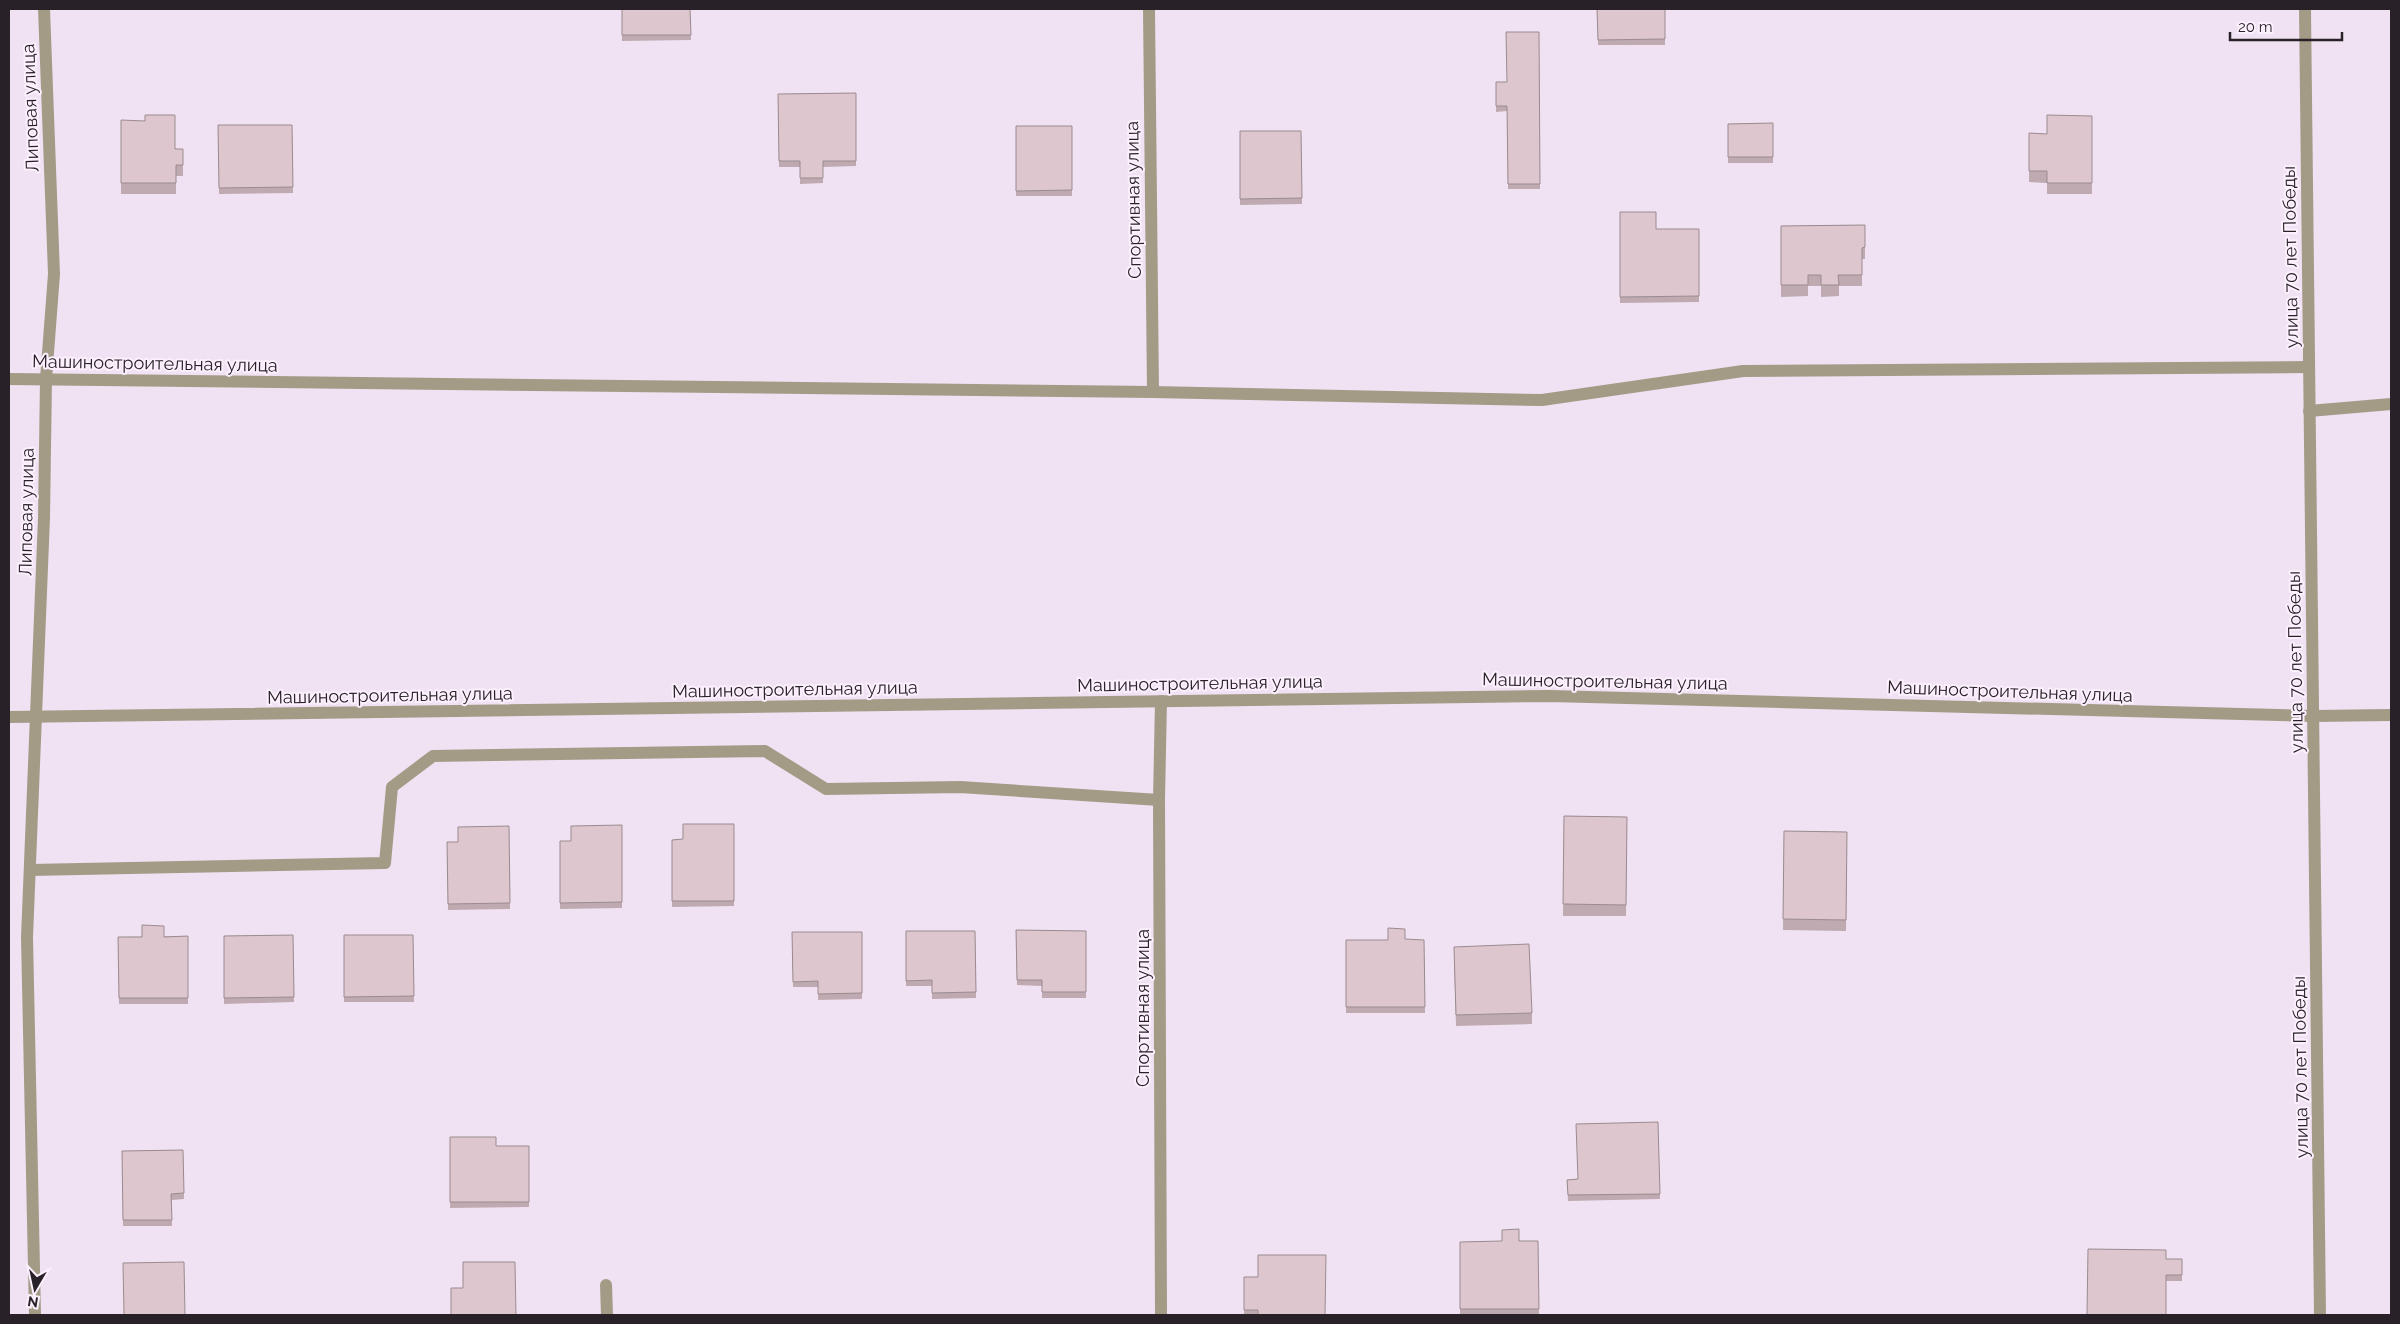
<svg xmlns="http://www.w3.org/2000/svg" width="2400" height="1324" viewBox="0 0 2400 1324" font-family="Raleway,sans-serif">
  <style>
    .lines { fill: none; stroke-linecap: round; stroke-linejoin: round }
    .minor { stroke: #a49b87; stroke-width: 12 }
    .wall { fill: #beaab0 }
    .building { fill: #ddc6cd; stroke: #9b8b90 }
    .labels { text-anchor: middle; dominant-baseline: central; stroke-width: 4; stroke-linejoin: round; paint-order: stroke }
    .street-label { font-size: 18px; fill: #282228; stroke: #fdf0fe }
  </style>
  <rect width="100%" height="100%" fill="#f1e2f3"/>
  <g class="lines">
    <!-- minor -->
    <g class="minor">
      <polyline points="1149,9 1153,392"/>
      <polyline points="2305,9 2320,1315"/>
      <polyline points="9,379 1153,392 1542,400 1743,371 2308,367"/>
      <polyline points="2309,411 2391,404"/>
      <polyline points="9,717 1550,696 2314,716 2391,715"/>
      <polyline points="30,870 385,863 392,787 433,756 765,751 826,789 960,787 1159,800"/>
      <polyline points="606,1285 607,1315"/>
      <polyline points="35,1315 27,937 44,518 46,379 54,274 44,9"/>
      <polyline points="1161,1315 1159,800 1161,701"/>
    </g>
  </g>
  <!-- wall -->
  <g class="wall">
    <polygon points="622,9 690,9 691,40 622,41"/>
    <polygon points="1597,9 1665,9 1665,45 1598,45"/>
    <polygon points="1539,32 1540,189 1508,189 1507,111 1496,112 1496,82 1507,82"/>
    <polygon points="856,93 856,166 823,167 823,183 800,184 800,167 779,167 778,94"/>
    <polygon points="2092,116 2092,194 2047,194 2047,183 2029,182 2029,133 2047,134"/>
    <polygon points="121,120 175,149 183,165 183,176 176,176 176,194 121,194"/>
    <polygon points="1773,123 1773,163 1728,163 1728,124"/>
    <polygon points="218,125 292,125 293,193 219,194"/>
    <rect x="1016" y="126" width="56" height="70"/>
    <polygon points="1240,131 1301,131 1302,204 1240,205"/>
    <polygon points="1620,212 1656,229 1699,229 1699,302 1620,303"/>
    <polygon points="1865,225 1865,259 1862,259 1862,286 1839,286 1839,296 1821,297 1821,286 1808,286 1808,296 1781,297 1781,226"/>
    <polygon points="1564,816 1627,817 1626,916 1563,916"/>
    <polygon points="734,824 734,906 672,907 672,840 683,839"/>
    <polygon points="622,825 622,908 560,909 560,841 571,841"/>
    <polygon points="509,826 510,909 448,910 447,842 458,842"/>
    <polygon points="1784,831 1847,832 1846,931 1783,930"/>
    <polygon points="1016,930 1086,931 1086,998 1042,998 1042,986 1017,985"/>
    <polygon points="906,931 975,931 976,998 932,999 932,986 906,986"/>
    <polygon points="792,932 862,932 862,999 818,1000 818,987 793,987"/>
    <polygon points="293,935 294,1002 224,1004 224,936"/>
    <polygon points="344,935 413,935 414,1002 344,1002"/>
    <polygon points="188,936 188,1004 119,1004 118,937"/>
    <polygon points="1346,940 1424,940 1425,1013 1346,1013"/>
    <polygon points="1454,958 1532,1013 1532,1024 1456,1026"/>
    <polygon points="1658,1122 1660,1199 1568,1201 1567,1180 1578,1179"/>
    <polygon points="450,1137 496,1146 529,1146 529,1207 450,1208"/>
    <polygon points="183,1150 184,1199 172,1200 172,1226 123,1226 122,1151"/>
    <polygon points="1538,1241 1539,1314 1460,1315 1460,1242"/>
    <polygon points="2166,1259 2182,1264 2182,1281 2166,1281"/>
    <polygon points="1244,1277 1326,1315 1244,1315"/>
  </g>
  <!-- building -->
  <g class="building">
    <polygon points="622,9 690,9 691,35 622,35"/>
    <polygon points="1597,9 1665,9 1665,39 1598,40"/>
    <polygon points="1506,32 1539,32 1540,184 1508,184 1507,106 1496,106 1496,82 1507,82"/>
    <polygon points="856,93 856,161 823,161 823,178 800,178 800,161 779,161 778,94"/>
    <polygon points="145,115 175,115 175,149 183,149 183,165 176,165 176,183 121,183 121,120 145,121"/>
    <polygon points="2047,115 2092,116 2092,183 2047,183 2047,171 2029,171 2029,133 2047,134"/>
    <polygon points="1773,123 1773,157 1728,157 1728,124"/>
    <polygon points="218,125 292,125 293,187 219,188"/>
    <polygon points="1016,126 1072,126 1072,190 1016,191"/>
    <polygon points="1240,131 1301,131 1302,198 1240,199"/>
    <polygon points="1620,212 1656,212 1656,229 1699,229 1699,296 1620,297"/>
    <polygon points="1865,225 1865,247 1862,248 1862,275 1838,275 1839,285 1821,285 1821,275 1808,275 1808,285 1781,285 1781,226"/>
    <polygon points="1564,816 1627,817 1626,905 1563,904"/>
    <polygon points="683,824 734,824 734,901 672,901 672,840 683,839"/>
    <polygon points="622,825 622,902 560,903 560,841 571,841 571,826"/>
    <polygon points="509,826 510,903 448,904 447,842 458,842 458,827"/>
    <polygon points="1784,831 1847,832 1846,920 1783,919"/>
    <polygon points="142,925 164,926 164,937 188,936 188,998 119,998 118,937 142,937"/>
    <polygon points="1388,928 1405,929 1405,939 1424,940 1425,1007 1346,1007 1346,940 1388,940"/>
    <polygon points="1016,930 1086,931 1086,992 1042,992 1042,980 1017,980"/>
    <polygon points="906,931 975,931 976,992 932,993 932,980 906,981"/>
    <polygon points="792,932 862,932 862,993 818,994 818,981 793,982"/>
    <polygon points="293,935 294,997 224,998 224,936"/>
    <polygon points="344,935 413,935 414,996 344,997"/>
    <polygon points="1529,944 1532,1013 1456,1015 1454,947"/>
    <polygon points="1658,1122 1660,1194 1568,1195 1567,1180 1578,1179 1576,1124"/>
    <polygon points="450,1137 496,1137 496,1146 529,1146 529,1202 450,1202"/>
    <polygon points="183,1150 184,1193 171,1194 172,1220 123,1220 122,1151"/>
    <polygon points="1519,1229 1519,1241 1538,1241 1539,1309 1460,1309 1460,1242 1502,1241 1502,1230"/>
    <polygon points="2088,1249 2166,1250 2166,1259 2182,1259 2182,1275 2166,1275 2166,1315 2087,1315"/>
    <polygon points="1258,1255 1326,1255 1325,1315 1258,1315 1258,1310 1244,1310 1244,1277 1258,1277"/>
    <polygon points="184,1262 185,1315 124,1315 123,1263"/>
    <polygon points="463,1262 515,1262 516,1315 451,1315 451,1288 463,1288"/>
  </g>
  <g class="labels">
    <!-- street labels -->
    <g class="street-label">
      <text transform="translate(30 108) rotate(-92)">Липовая улица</text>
      <text transform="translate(1133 200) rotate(-91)">Спортивная улица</text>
      <text transform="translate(2290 257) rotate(-91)">улица 70 лет Победы</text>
      <text transform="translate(155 363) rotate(1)">Машиностроительная улица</text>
      <text transform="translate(26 512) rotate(-89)">Липовая улица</text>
      <text transform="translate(2295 662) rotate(-91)">улица 70 лет Победы</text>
      <text transform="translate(1605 681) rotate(1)">Машиностроительная улица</text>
      <text transform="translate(1200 683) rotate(-1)">Машиностроительная улица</text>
      <text transform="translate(795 689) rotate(-1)">Машиностроительная улица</text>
      <text transform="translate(2010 691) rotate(2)">Машиностроительная улица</text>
      <text transform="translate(390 695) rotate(-1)">Машиностроительная улица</text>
      <text transform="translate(1142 1008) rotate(-90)">Спортивная улица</text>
      <text transform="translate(2300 1067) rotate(-91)">улица 70 лет Победы</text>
    </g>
  </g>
  <!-- border -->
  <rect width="2400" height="1324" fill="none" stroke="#282228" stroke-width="20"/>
  <!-- north arrow -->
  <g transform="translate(35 1289) rotate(189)" stroke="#fdf0fe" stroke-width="4" paint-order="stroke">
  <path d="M0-4L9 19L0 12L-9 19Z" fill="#282228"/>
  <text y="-8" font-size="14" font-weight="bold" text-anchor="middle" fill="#282228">N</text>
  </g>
  <!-- scale -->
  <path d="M2230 32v8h112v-8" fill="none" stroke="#282228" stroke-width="2.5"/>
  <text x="2238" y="32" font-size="15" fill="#282228" stroke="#fdf0fe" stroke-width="4" paint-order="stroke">20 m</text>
</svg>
